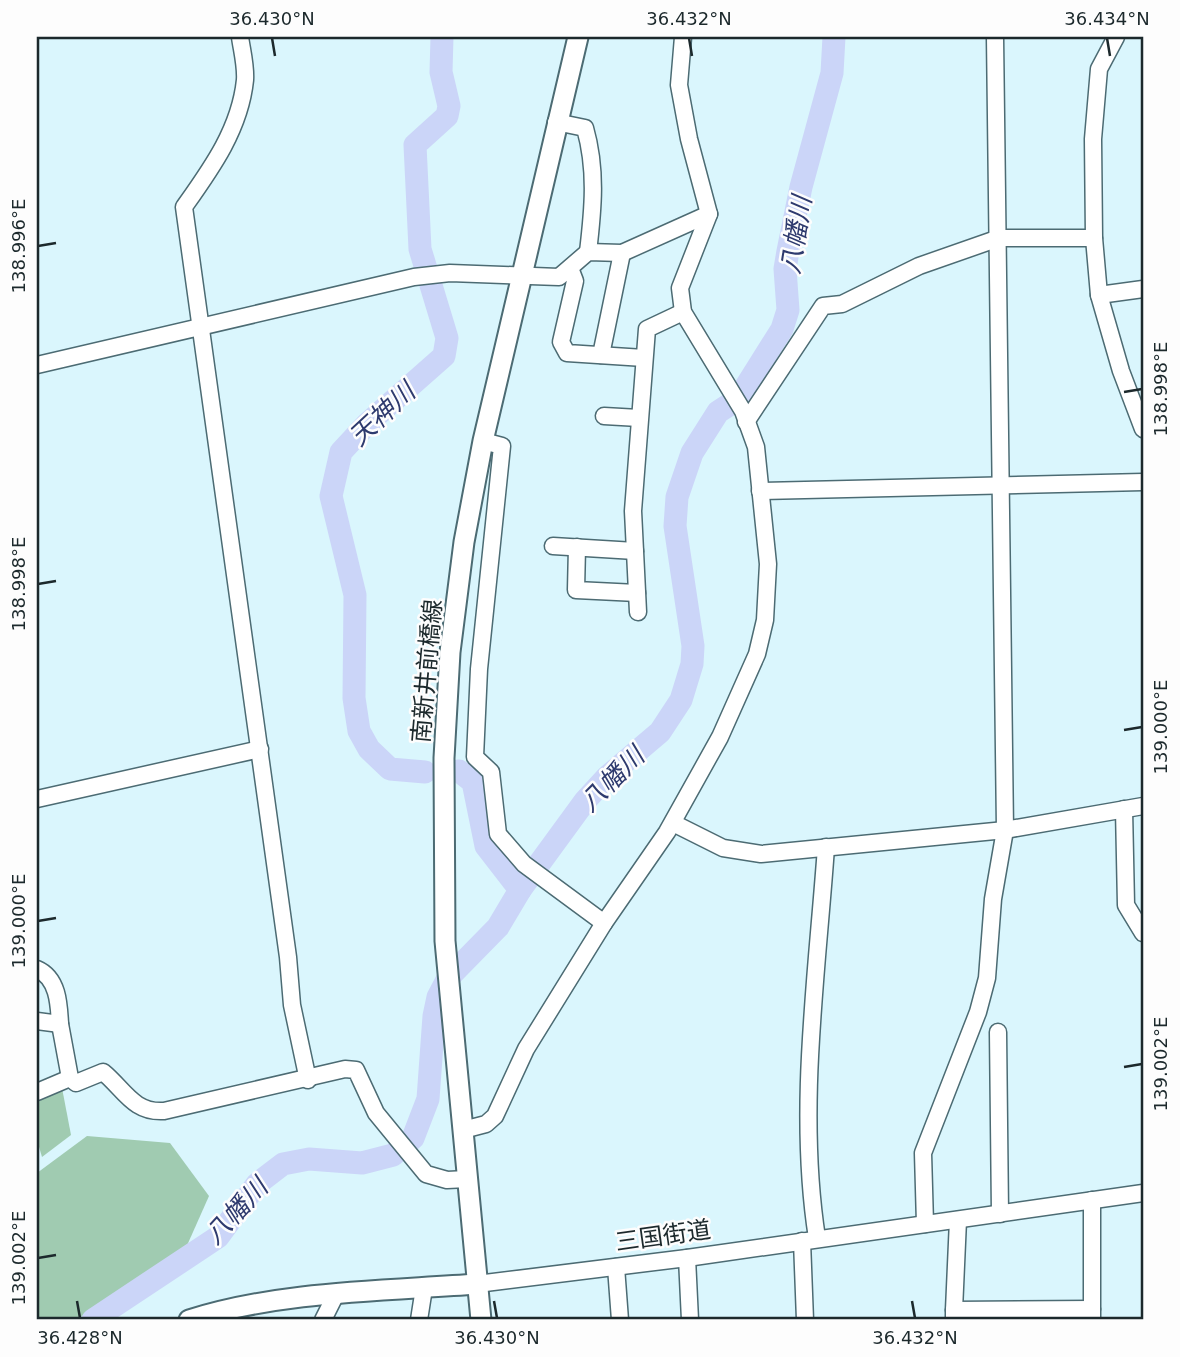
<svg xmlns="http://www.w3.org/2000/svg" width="1180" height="1357" viewBox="0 0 1180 1357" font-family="'DejaVu Sans','Noto Sans JP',sans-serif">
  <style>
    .green { fill: #a0cbb1 }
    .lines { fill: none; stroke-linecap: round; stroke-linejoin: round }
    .river { stroke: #cbd5f8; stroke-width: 23 }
    .minor-casing { stroke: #4c6b73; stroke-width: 19 }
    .major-casing { stroke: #4c6b73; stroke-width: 23 }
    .minor { stroke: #fff; stroke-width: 16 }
    .major { stroke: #fff; stroke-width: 19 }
    .ticks { fill: none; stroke: #1c292c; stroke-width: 2.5 }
    .labels { text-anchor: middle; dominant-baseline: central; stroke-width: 5; stroke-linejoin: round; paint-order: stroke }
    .street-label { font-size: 24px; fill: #1c292c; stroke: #fdfdfd }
    .water-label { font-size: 26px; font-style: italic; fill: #2e3a6e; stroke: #fdfdfd }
    .neatline { fill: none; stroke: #1c292c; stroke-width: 2.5 }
    .ticks-label { font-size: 18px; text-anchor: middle; fill: #1c292c }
  </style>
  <rect width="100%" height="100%" fill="#daf6fd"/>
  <!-- green -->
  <g class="green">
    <polygon points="62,1088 71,1135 42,1157 37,1140 37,1099"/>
    <polygon points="87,1136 170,1143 209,1196 185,1250 134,1289 75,1320 37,1320 37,1173"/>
  </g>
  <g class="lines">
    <!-- river -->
    <g class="river">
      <polyline points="459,771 473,782 486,846 520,890"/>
      <polyline points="425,772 390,769 369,749 359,731 354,698 355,595 331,496 341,452 367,424 444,356 447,338 420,249 415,145 447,116 449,106 441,72 442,37"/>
      <polyline points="93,1320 218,1237 257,1184 283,1164 309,1159 362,1163 393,1155 413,1138 428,1099 434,1016 438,997 448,978 498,927 520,890 585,801 607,777 660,732 681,700 692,664 693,646 675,526 677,497 692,453 718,412 738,399 782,329 788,310 785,269 788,251 801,187 832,73 834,37"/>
    </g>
    <!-- minor casing -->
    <g class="minor-casing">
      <g id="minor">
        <path d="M 240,37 C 242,51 246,66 245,80 C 240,129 211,169 184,207 L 288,957 L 292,1005 L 308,1080"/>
        <polyline points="1116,37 1099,69 1093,139 1094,238 1099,295 1121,371 1143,429"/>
        <path d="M 556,122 L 585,128 C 597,170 593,210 588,252"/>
        <polyline points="570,268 575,281 561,342 567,353 644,358"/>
        <polyline points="1099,295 1143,289"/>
        <polyline points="601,355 622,253"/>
        <polyline points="37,365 414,277 450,273 559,277 588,252 622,253 709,214"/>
        <polyline points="604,416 639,418"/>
        <polyline points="746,422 823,306 842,304 919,266 999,238 1094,238"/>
        <polyline points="483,441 502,446 479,669 475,757 491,772 498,834 524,864 604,923"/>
        <polyline points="760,491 1143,482"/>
        <polyline points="553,546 635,551"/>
        <polyline points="577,547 576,590 637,593"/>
        <polyline points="638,612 633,511 647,329 683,312"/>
        <polyline points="37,799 260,749"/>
        <polyline points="1124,809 1126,905 1143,933"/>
        <polyline points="673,823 723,848 761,854 1005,830 1143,806"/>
        <path d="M 37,969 C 58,978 59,1004 60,1024 L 37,1021"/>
        <polyline points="60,1024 70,1078"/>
        <polyline points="998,1032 1000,1214"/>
        <path d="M 37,1092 L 70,1078 L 76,1083 L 103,1072 C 124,1089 133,1113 164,1111 L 345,1069 L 356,1070 L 376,1113 L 426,1174 L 447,1180 L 467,1179"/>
        <polyline points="463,1130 486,1124 495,1116 526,1049 604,923 667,832 720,737 757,654 765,620 768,564 756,447 743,411 683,312 680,288 709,214 689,139 679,85 683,37"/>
        <polyline points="1092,1200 1092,1320"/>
        <polyline points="925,1224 923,1153 978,1012 987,978 993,899 1005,830 995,37"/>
        <path d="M 817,1238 C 797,1110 817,976 826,847"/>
        <polyline points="802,1241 805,1320"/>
        <polyline points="687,1258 690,1320"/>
        <polyline points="616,1267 620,1320"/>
        <polyline points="477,1284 687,1258 1143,1193"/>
        <polyline points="954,1310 958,1220"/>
        <polyline points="323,1320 335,1296"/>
        <polyline points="419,1320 424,1288"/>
        <polyline points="954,1320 954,1310 1092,1309"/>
      </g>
    </g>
    <!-- major casing -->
    <g class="major-casing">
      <g id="major">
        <path d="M 189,1320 C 280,1291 382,1291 477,1284"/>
        <polyline points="481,1320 445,941 444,758 450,652 464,542 483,441 578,37"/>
      </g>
    </g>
    <!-- minor -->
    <use href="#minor" class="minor"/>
    <!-- major -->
    <use href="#major" class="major"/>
  </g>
  <!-- ticks -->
  <path class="ticks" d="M 272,38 L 275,56M 689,38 L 692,56M 1107,38 L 1110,56M 38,246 L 56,243M 1124,392 L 1142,389M 38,584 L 56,581M 1124,730 L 1142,727M 38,921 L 56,918M 1124,1067 L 1142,1064M 38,1258 L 56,1255M 77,1301 L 80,1318M 494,1301 L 497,1318M 912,1301 L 915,1318"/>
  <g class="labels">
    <!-- street labels -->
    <g class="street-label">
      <text transform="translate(427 671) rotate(-85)">南新井前橋線</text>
      <text transform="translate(663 1236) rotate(-8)">三国街道</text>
    </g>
    <!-- water labels -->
    <g class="water-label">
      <text transform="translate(796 235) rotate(-81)">八幡川</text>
      <text transform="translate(382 414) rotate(-43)">天神川</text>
      <text transform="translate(612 779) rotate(-45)">八幡川</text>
      <text transform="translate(236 1211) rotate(-47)">八幡川</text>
    </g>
  </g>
  <!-- border -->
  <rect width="1180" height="1357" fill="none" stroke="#fdfdfd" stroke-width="77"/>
  <rect x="38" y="38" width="1104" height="1280" class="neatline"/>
  <g class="ticks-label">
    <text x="272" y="25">36.430°N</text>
    <text x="689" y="25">36.432°N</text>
    <text x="1107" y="25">36.434°N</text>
    <text transform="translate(19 246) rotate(-90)" y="6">138.996°E</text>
    <text transform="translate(1161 389) rotate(-90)" y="6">138.998°E</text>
    <text transform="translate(19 584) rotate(-90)" y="6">138.998°E</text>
    <text transform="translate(1161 727) rotate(-90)" y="6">139.000°E</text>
    <text transform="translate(19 921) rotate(-90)" y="6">139.000°E</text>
    <text transform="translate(1161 1064) rotate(-90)" y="6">139.002°E</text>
    <text transform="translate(19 1258) rotate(-90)" y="6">139.002°E</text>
    <text x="80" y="1344">36.428°N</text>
    <text x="497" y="1344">36.430°N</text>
    <text x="915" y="1344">36.432°N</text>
  </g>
</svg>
